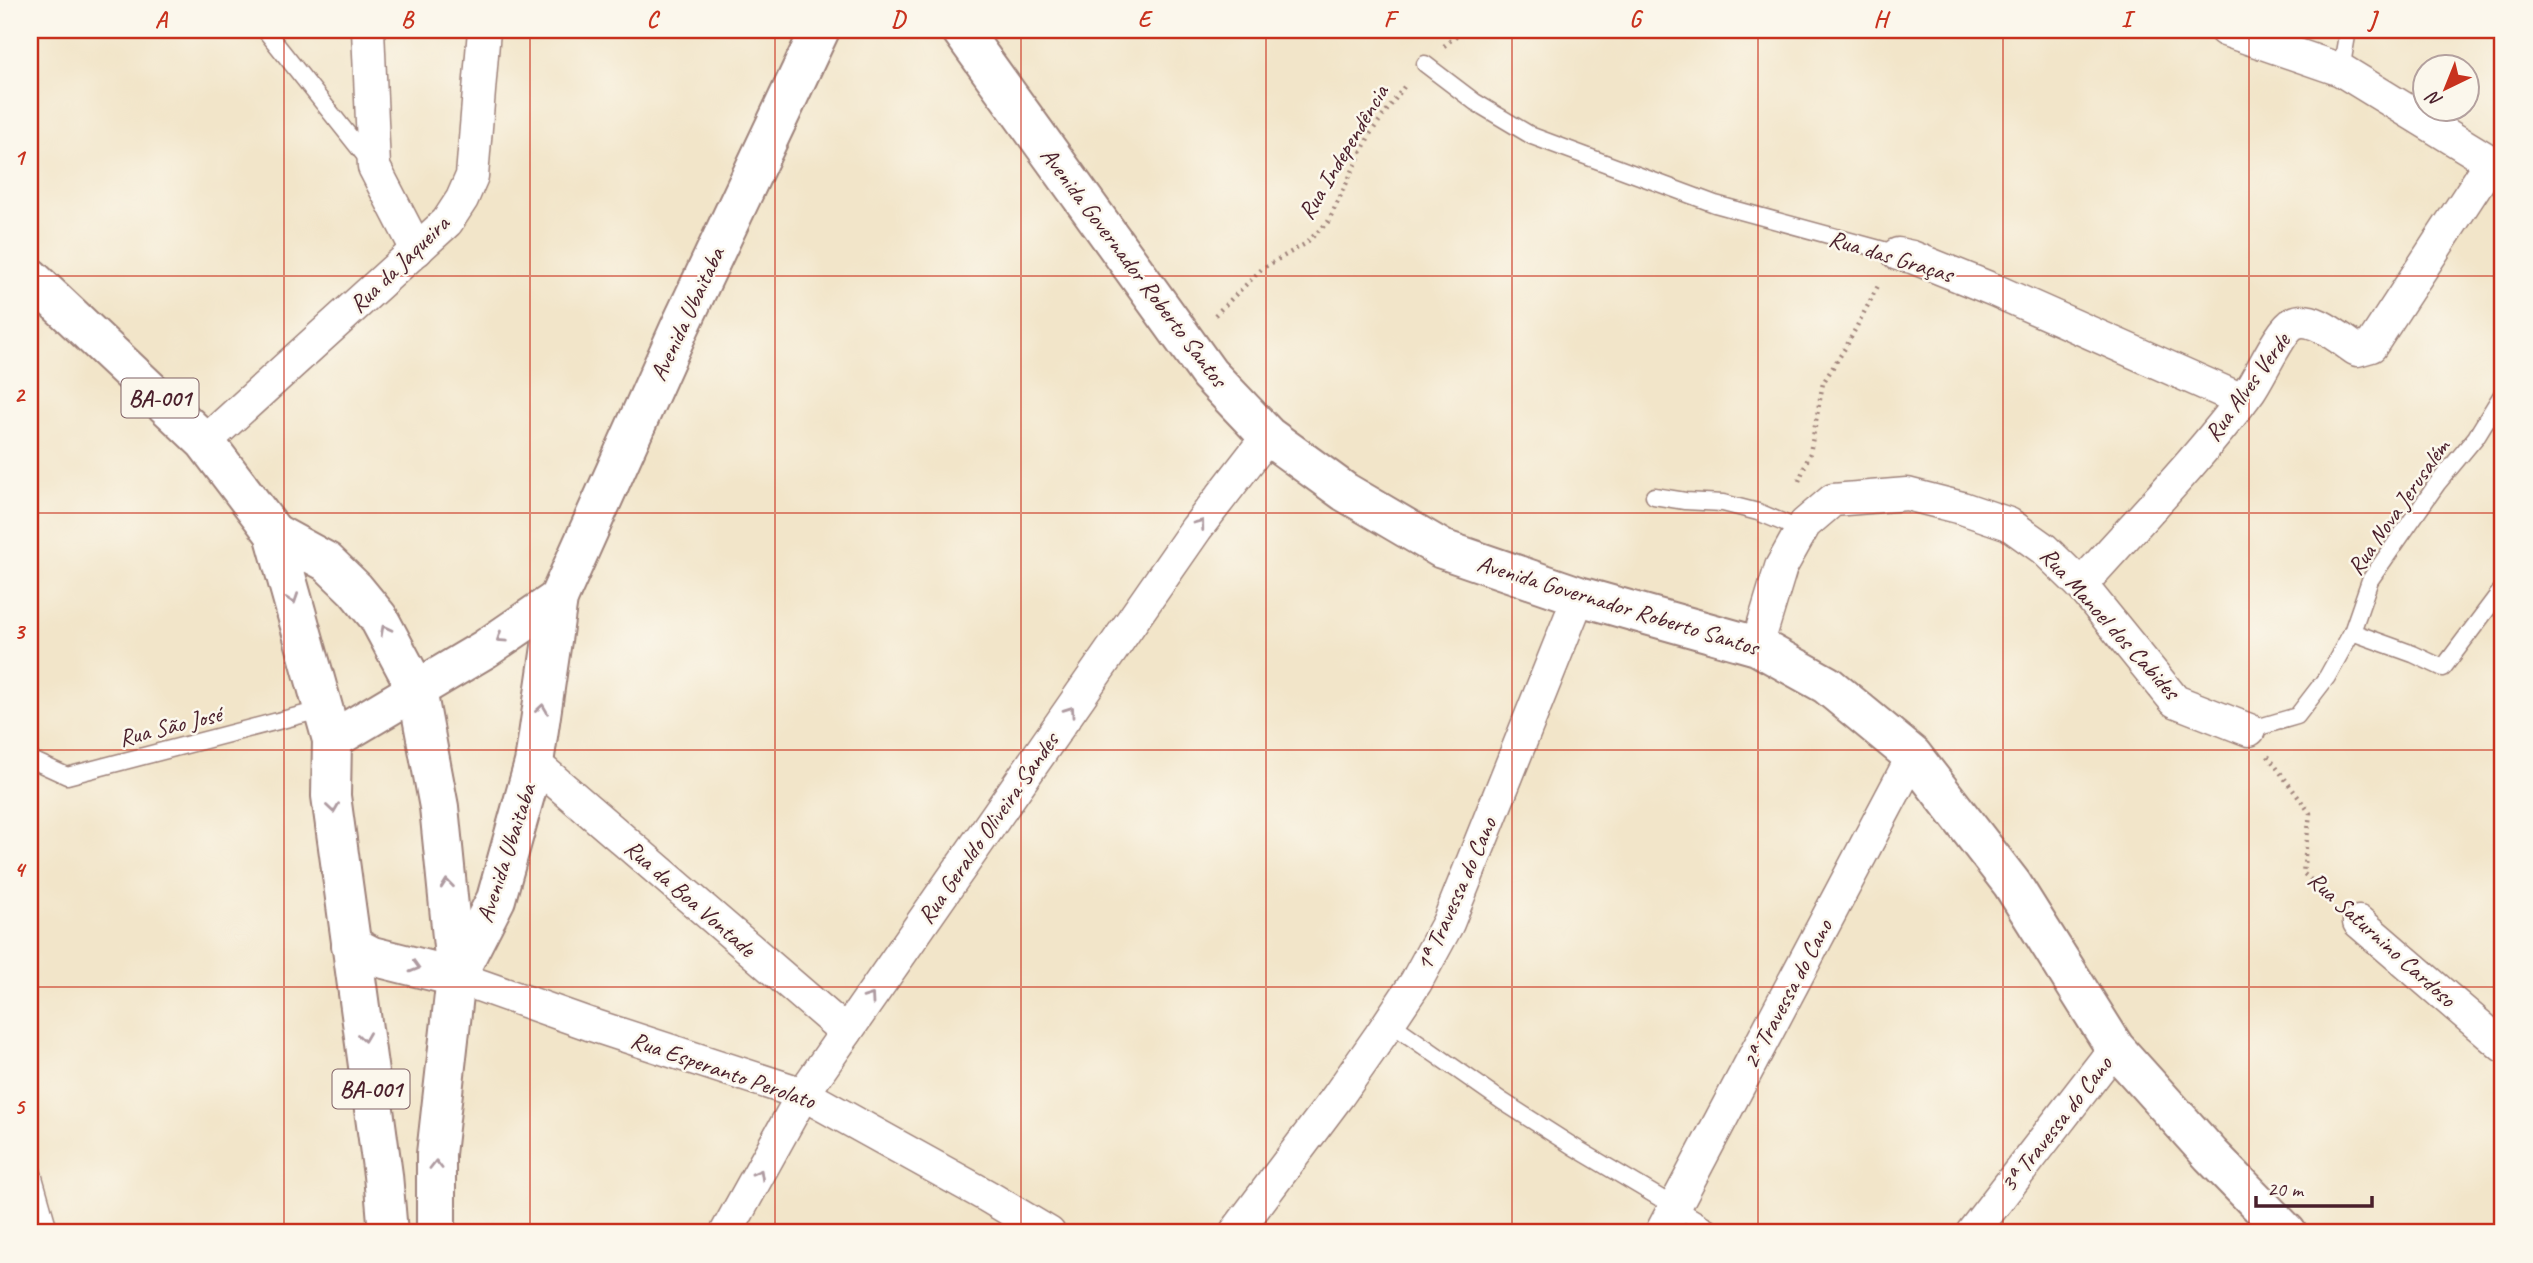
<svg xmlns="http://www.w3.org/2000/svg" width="2533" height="1263" viewBox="0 0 2533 1263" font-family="Caveat,sans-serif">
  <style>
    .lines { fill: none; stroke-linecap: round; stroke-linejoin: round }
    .service-casing { stroke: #9e827a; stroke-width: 19 }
    .minor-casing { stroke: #9e827a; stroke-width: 35 }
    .secondary-casing { stroke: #9e827a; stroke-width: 42 }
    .primary-casing { stroke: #9e827a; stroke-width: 42 }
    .path { stroke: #9e827a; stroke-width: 4.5; stroke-dasharray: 2 5; stroke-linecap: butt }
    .service { stroke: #fff; stroke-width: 16 }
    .minor { stroke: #fff; stroke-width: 32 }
    .secondary { stroke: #fff; stroke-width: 38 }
    .primary { stroke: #fff; stroke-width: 38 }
    .oneway { stroke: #ae9aa0 }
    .grid { fill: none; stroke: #c8321e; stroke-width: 2; stroke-opacity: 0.55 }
    .labels { text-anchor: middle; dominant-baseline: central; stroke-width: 5; stroke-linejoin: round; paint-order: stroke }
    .shield { fill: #fbf7ec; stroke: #7f6065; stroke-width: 2 }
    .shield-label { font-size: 23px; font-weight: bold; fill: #4a1f2b }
    .street-label { font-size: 24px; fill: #4a1f2b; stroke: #fbf7ec }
    .neatline { fill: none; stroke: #c8321e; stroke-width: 2.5 }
    .grid-label { font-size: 23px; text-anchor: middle; font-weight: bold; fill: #c8321e }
  </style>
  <rect width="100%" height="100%" fill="#fbf7ec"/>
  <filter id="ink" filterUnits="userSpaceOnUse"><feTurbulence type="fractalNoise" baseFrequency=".0143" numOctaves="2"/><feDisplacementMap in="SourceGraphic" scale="14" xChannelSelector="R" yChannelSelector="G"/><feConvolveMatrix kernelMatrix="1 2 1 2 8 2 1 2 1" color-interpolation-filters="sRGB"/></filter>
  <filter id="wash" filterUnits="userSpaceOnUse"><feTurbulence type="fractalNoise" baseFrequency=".00686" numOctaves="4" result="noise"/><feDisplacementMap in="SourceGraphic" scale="28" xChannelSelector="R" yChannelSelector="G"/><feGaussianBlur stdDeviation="1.57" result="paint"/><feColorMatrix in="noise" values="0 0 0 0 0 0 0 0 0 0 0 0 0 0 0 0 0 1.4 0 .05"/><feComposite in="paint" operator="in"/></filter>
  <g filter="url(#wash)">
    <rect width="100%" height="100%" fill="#f2e5c9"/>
  </g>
  <g filter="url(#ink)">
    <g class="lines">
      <!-- service casing -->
      <g class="service-casing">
        <g id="service">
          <polyline points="265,30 370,162"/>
          <polyline points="1425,64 1475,102 1532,136 1715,204 1898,254"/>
          <polyline points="2341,70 2348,30"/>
          <polyline points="1654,496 1685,501 1723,503 1758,512 1801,530"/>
          <polyline points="2352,632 2413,654 2443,668 2503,588"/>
          <polyline points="2249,730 2297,716 2327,677 2352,632 2370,580 2437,484 2476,437 2503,393"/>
          <polyline points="30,759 67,776 324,709"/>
          <polyline points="1389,1022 1502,1101 1574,1147 1719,1233"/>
          <polyline points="30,1163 50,1233"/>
        </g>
      </g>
      <!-- minor casing -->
      <g class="minor-casing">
        <g id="minor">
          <polyline points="368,30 374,167 417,250"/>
          <polyline points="1898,254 1912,257 1994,290 2242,400"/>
          <polyline points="205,442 447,222 462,199 472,176 484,30"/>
          <path d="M 2081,585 C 2138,521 2199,459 2250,390 C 2260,376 2281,329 2294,323 C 2313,314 2341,340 2357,350 L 2371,346 L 2491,162 L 2341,70 L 2225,30"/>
          <polyline points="1757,646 1781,567 1805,524 1833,500 1907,494 1962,508 2009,524 2044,549 2081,585 2175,701 2249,730"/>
          <polyline points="534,763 846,1032"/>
          <polyline points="2359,922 2503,1046"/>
          <polyline points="456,977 589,1024 803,1094 987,1196 1049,1233"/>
          <polyline points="726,1233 803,1094 1196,529 1268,436"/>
          <polyline points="1235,1233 1338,1096 1380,1036 1416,982 1448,923 1579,596"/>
          <polyline points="1661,1233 1913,756"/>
          <polyline points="1972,1233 2115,1048"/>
        </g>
      </g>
      <!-- secondary casing -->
      <g class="secondary-casing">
        <g id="secondary">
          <polyline points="961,30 1209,374 1268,436 1345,492 1442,549 1579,596 1757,646 1827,685 1913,756 2012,884 2115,1048 2211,1155 2287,1233"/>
          <polyline points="332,740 485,649 558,599"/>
          <polyline points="351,945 372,956 456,977 496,899 534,763 558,599 680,327 820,30"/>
        </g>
      </g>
      <!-- primary casing -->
      <g class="primary-casing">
        <g id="primary">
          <polyline points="30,277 205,442 274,533 332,740 331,796 383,1175 388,1233"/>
          <polyline points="274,533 327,562 355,589 378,617 417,690 439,807 456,977 436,1154 436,1233"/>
        </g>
      </g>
      <!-- path -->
      <g class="path">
        <polyline points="1444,46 1463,30"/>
        <polyline points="1215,315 1263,268 1305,244 1328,222 1370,134 1406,84"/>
        <polyline points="1799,481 1810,453 1823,383 1847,345 1879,284"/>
        <polyline points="2268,756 2310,813 2303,873 2335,901"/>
      </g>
      <!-- service -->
      <use href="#service" class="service"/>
      <!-- minor -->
      <use href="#minor" class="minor"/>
      <!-- secondary -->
      <use href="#secondary" class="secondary"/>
      <!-- primary -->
      <use href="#primary" class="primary"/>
    </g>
    <!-- one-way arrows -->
    <defs><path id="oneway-chevron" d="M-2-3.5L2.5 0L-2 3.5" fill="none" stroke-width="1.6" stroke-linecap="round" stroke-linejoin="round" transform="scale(1.75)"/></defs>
    <g class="oneway">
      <use href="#oneway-chevron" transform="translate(1200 524) rotate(-53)"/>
      <use href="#oneway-chevron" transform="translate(293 599) rotate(71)"/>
      <use href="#oneway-chevron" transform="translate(385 630) rotate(-118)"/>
      <use href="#oneway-chevron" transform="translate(501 638) rotate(146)"/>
      <use href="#oneway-chevron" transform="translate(542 709) rotate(-82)"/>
      <use href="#oneway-chevron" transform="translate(1070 711) rotate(-55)"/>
      <use href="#oneway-chevron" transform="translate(333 808) rotate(82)"/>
      <use href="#oneway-chevron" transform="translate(447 884) rotate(-96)"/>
      <use href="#oneway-chevron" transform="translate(415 967) rotate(16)"/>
      <use href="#oneway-chevron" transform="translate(870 998) rotate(-55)"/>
      <use href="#oneway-chevron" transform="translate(364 1037) rotate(82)"/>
      <use href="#oneway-chevron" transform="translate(436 1165) rotate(-90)"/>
      <use href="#oneway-chevron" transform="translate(759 1174) rotate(-61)"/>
    </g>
  </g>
  <!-- grid -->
  <path class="grid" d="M 284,30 L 284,1233M 530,30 L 530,1233M 775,30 L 775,1233M 1021,30 L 1021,1233M 1266,30 L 1266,1233M 1512,30 L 1512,1233M 1758,30 L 1758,1233M 2003,30 L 2003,1233M 2249,30 L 2249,1233M 30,276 L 2503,276M 30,513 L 2503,513M 30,750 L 2503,750M 30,987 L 2503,987"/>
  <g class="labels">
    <!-- shield labels -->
    <g class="shield">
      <rect x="121.5" y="378.5" width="77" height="39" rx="5"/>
      <rect x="332.5" y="1069.5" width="77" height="39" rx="5"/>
    </g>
    <g class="shield-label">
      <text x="160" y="398">BA-001</text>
      <text x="371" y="1089">BA-001</text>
    </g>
    <!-- street labels -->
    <g class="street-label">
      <text transform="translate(1343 152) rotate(-59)">Rua Independência</text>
      <text transform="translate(1891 256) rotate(17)">Rua das Graças</text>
      <text transform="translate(399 264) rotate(-44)">Rua da Jaqueira</text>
      <text transform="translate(1134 267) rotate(53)">Avenida Governador Roberto Santos</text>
      <text transform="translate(687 314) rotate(-65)">Avenida Ubaitaba</text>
      <text transform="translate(2247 387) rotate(-54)">Rua Alves Verde</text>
      <text transform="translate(2398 507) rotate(-55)">Rua Nova Jerusalém</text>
      <text transform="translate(1618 605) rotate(17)">Avenida Governador Roberto Santos</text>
      <text transform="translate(2110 623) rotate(48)">Rua Manoel dos Cabides</text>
      <text transform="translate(170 726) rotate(-14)">Rua São José</text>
      <text transform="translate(988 828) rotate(-55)">Rua Geraldo Oliveira Sandes</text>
      <text transform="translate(506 853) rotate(-72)">Avenida Ubaitaba</text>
      <text transform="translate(1456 894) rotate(-66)">1ª Travessa do Cano</text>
      <text transform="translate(690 898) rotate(41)">Rua da Boa Vontade</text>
      <text transform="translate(2382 939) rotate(42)">Rua Saturnino Cardoso</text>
      <text transform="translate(1787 994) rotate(-62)">2ª Travessa do Cano</text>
      <text transform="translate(723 1070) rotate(19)">Rua Esperanto Perolato</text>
      <text transform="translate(2056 1124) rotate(-52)">3ª Travessa do Cano</text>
    </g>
  </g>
  <!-- margin -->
  <rect width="2533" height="1263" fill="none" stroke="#fbf7ec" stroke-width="77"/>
  <!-- north arrow -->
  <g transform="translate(2446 88) rotate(223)"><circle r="33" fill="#fbf7ec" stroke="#b4a19f" stroke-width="2"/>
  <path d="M0-5L12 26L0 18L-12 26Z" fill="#c8321e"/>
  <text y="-10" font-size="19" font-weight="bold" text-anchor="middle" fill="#4a1f2b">N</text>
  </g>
  <!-- scale -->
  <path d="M2256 1196v10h116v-10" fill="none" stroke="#4a1f2b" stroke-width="3.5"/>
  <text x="2267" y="1196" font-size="21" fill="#4a1f2b" stroke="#fbf7ec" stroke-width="5" paint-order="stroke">20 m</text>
  <rect x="38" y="38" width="2456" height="1186" class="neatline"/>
  <g class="grid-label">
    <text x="161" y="27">A</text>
    <text x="407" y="27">B</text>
    <text x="652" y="27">C</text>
    <text x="898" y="27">D</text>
    <text x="1144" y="27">E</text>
    <text x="1389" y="27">F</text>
    <text x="1635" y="27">G</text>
    <text x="1880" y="27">H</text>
    <text x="2126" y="27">I</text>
    <text x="2372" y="27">J</text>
    <text x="19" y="165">1</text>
    <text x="19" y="402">2</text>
    <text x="19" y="639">3</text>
    <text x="19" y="877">4</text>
    <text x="19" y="1114">5</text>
  </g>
</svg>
